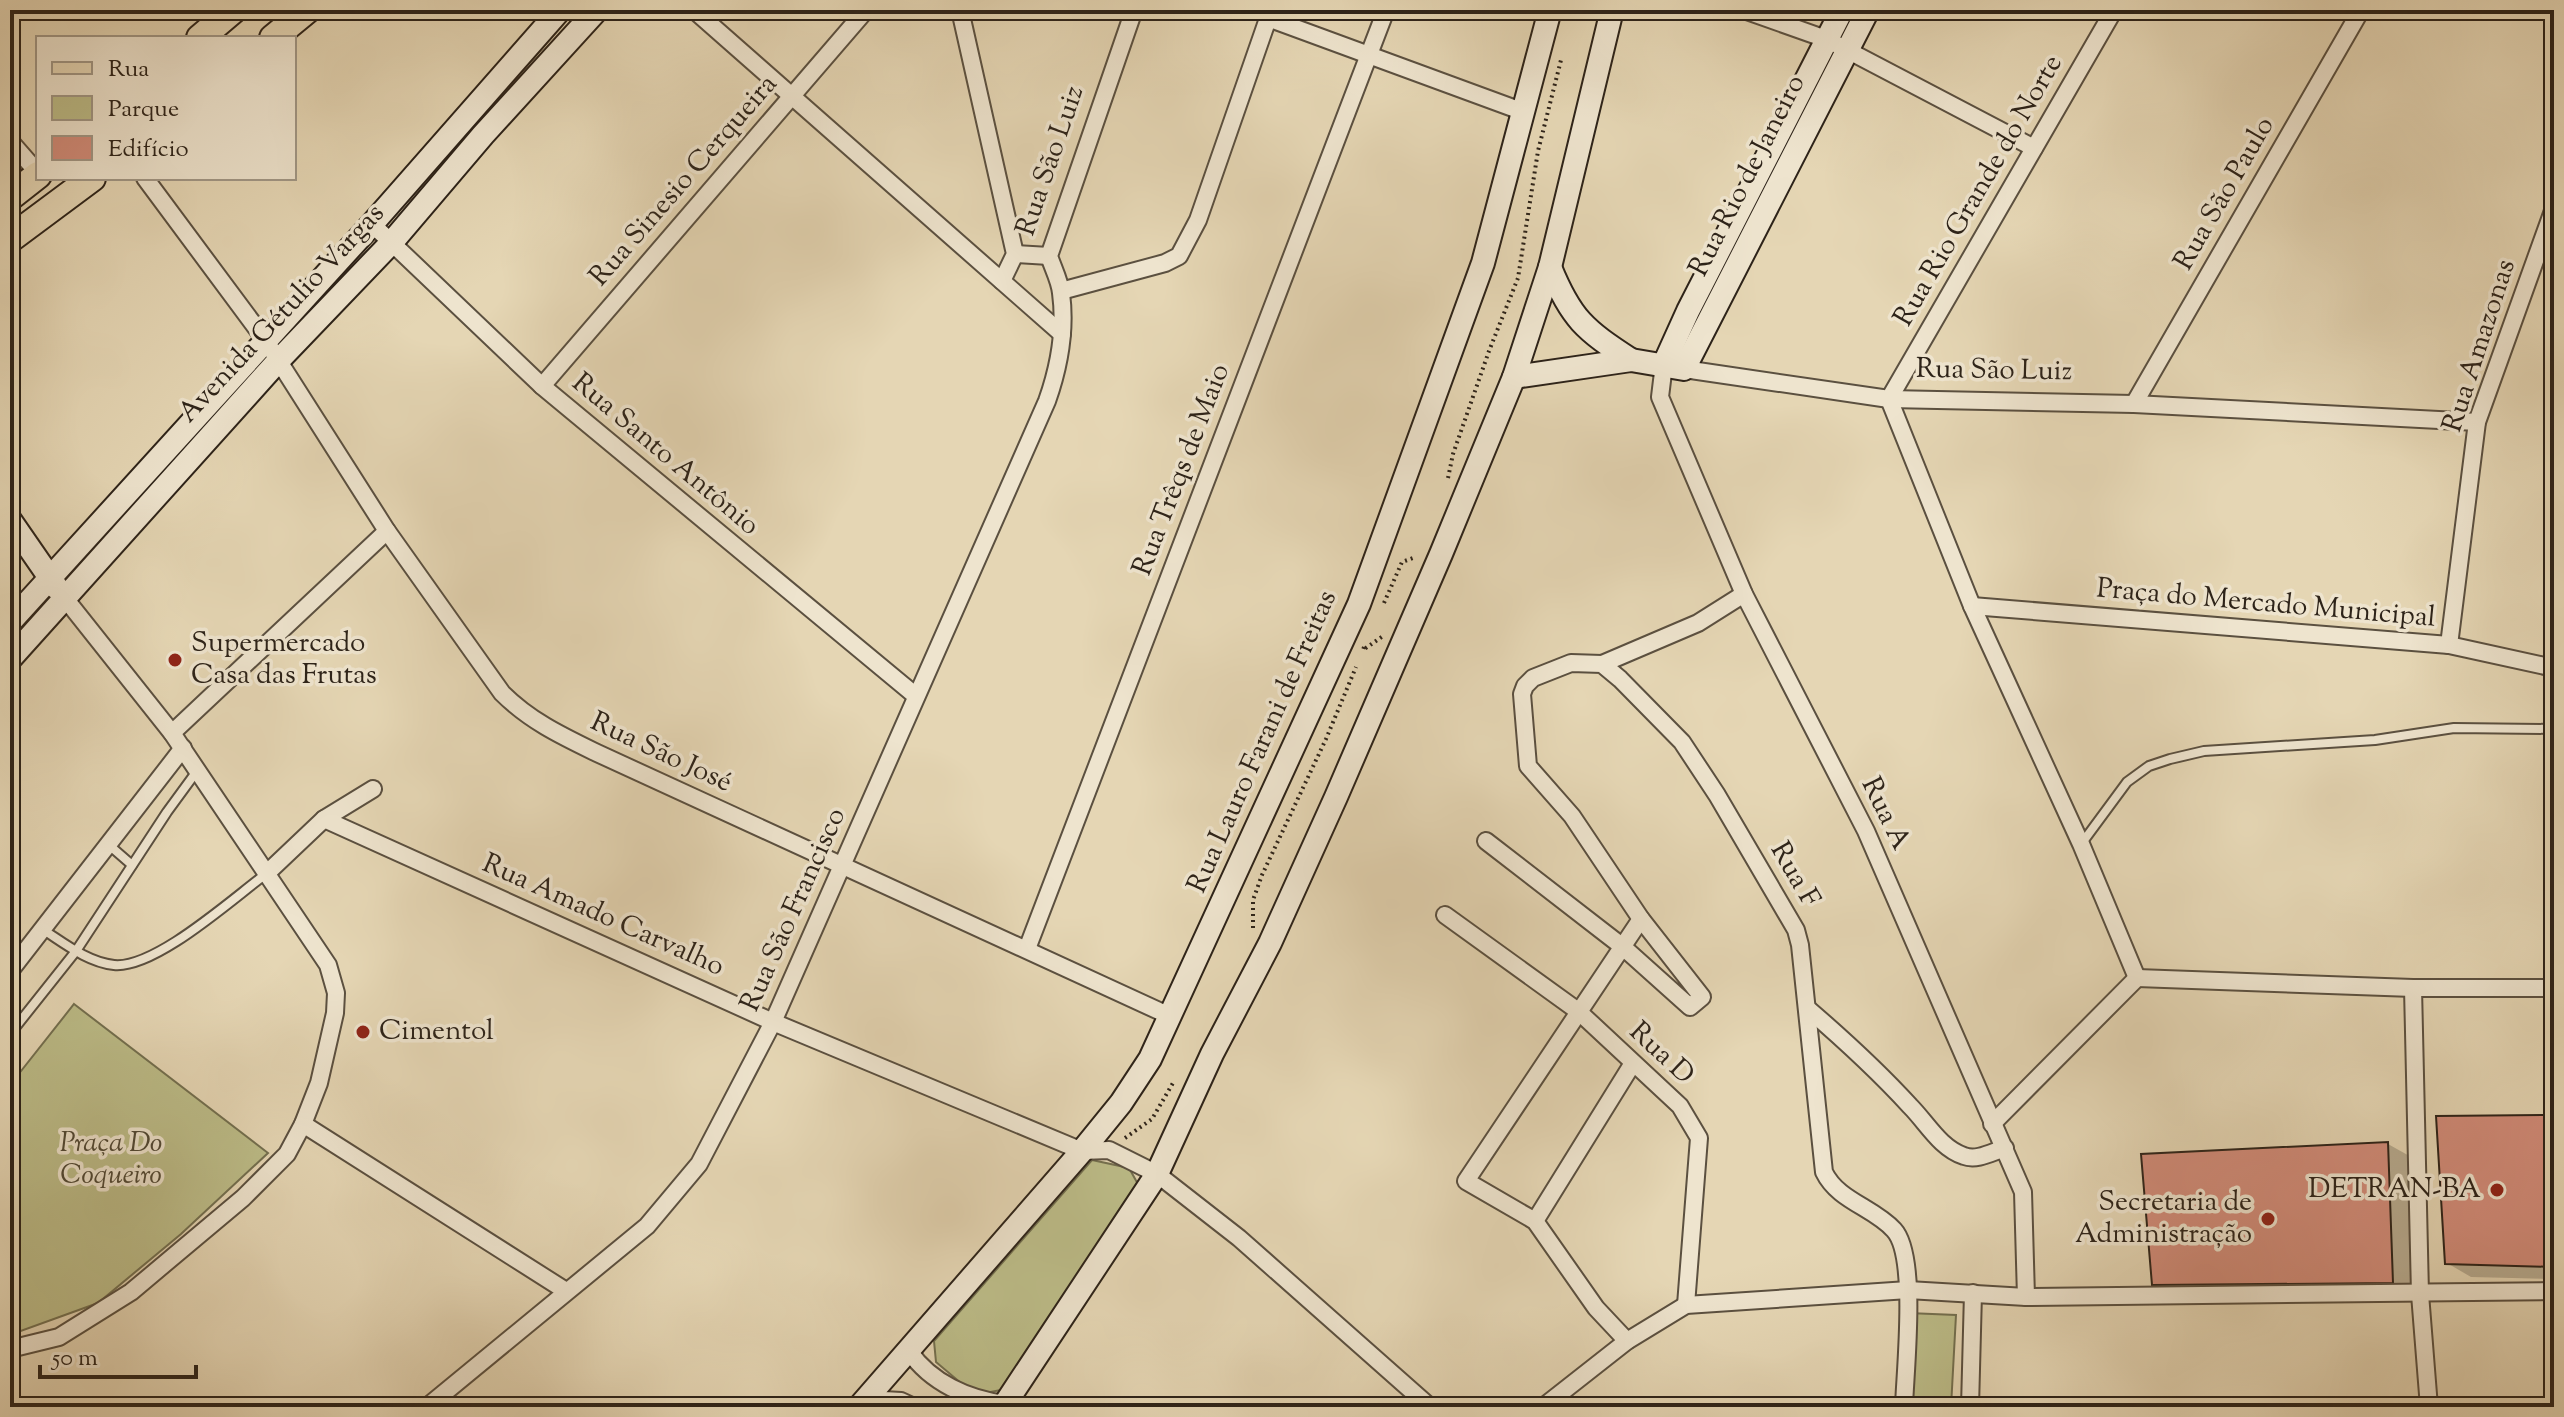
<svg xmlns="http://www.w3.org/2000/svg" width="2564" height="1417" viewBox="0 0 2564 1417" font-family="'Sorts Mill Goudy',serif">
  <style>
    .green { fill: #bcbc88; stroke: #747050; stroke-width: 2 }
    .shadow { fill: #0003 }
    .building { fill: #d28c7a; stroke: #2d2319; stroke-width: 2 }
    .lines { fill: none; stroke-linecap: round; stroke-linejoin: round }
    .lane-casing { stroke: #5b5040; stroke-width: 12 }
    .street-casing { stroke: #5b5040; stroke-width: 20 }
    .secondary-casing { stroke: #2d2319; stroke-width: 26 }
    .primary-casing { stroke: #2d2319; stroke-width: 30 }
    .path { stroke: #2d2319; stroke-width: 4; stroke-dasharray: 2 4; stroke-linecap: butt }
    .lane { stroke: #eee4ce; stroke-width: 8 }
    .street { stroke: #eee4ce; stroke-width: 16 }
    .secondary { stroke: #eee4ce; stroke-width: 22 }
    .primary { stroke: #e5d6b4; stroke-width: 26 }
    .poi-dot { fill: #8f2418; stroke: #eee4ce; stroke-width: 3 }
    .labels { text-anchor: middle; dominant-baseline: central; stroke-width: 7; stroke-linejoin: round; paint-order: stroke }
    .street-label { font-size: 28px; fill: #2d2319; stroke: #eee4ce }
    .poi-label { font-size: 28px; fill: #2d2319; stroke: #eee4ce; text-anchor: start }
    .park-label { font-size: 28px; font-style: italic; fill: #514935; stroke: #eee4ce }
  </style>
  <rect width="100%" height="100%" fill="#e5d6b4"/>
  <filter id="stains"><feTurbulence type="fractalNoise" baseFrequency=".0025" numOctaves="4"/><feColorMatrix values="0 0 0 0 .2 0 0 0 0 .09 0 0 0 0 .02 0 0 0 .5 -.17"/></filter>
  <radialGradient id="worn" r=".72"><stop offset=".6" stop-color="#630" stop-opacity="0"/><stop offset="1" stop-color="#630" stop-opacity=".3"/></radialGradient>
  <!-- green -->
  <g class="green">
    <polygon points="74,1004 268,1153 181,1234 98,1303 18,1332 10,1330 10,1085"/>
    <polygon points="1092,1160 1129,1168 1139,1186 1006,1389 975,1395 936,1362 934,1341"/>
    <polygon points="1908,1313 1956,1315 1951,1407 1903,1407"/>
  </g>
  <!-- shadow -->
  <g class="shadow">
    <polygon points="2554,1117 2554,1279 2471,1277 2447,1263"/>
    <polygon points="2388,1144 2413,1158 2417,1296 2178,1299 2154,1284"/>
  </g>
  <!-- building -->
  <g class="building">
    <polygon points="2554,1115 2554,1267 2445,1264 2436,1116"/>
    <polygon points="2388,1142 2393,1283 2152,1285 2141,1154"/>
  </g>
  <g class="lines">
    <!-- lane casing -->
    <g class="lane-casing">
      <g id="lane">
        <polyline points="2082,843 2127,782 2149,766 2170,759 2204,751 2375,740 2454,728 2554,729"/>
        <polyline points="109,845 132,865"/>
        <path d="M 42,929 C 64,943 87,962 114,965 C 155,969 232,899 266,874"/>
        <polyline points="10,1034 76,951 167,812 197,771"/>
      </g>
    </g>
    <!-- street casing -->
    <g class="street-casing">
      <g id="street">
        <polyline points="694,10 1062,334"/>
        <polyline points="960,10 1015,254 1002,281"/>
        <polyline points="1744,10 1826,39 2034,148"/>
        <polyline points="2114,10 1889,399 1972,606 2081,844 2137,978"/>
        <polyline points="2552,10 2554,11"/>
        <polyline points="1268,18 1524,112"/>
        <polyline points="10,141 38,173"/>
        <path d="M 145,178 L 266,341 L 387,531 L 502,693 C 530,721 562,736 597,753 L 1170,1016"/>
        <polyline points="372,224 542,386 916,696"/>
        <polyline points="1015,254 1049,256"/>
        <polyline points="1061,291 1165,263 1179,256 1198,220 1271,10"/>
        <polyline points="1664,364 1660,397 1744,594 1866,831 2023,1192 2026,1297"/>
        <polyline points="1684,369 1889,399 2134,404 2477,422"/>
        <polyline points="542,386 866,10"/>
        <polyline points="2134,404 2361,10"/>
        <polyline points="1972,606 2449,645 2554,668"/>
        <polyline points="2449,645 2477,422 2554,208"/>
        <polyline points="1602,664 1698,623 1744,594"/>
        <polyline points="172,733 387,531"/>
        <polyline points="324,819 773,1022 1082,1151 1109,1150 1157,1174 1239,1238 1430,1407"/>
        <path d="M 1486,841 L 1623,947 L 1690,1007 L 1702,997 L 1641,919 L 1572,816 L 1528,766 L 1522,694 L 1525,686 L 1533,678 L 1571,663 L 1602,664 L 1620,679 L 1682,742 L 1717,795 L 1796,930 L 1800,945 L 1824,1172 C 1838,1201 1873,1207 1894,1230 C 1918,1256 1905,1370 1904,1407"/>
        <polyline points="266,874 324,819 373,789"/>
        <polyline points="1445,915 1578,1011 1680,1106 1699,1138 1686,1305"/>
        <polyline points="1027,949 1386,10"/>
        <polyline points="10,971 183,748"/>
        <polyline points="2137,978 2413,988 2554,988"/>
        <polyline points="2413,988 2420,1294 2429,1407"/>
        <path d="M 1807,1008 C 1843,1039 1878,1071 1910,1106 C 1927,1123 1940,1148 1964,1156 C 1977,1161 1992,1152 2005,1148"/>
        <polyline points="303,1124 566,1291"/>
        <polyline points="1992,1124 2137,978"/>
        <polyline points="1535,1221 1633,1063"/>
        <polyline points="1627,1341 1596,1308 1535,1221 1466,1181 1641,919"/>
        <polyline points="10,1349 59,1337 131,1292 243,1198 287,1154 303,1124 319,1083 335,1013 336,993 328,965 172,733 64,597"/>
        <path d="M 909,1351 C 931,1383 968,1399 1005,1404"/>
        <polyline points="866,1399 901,1401 914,1407"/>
        <path d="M 427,1407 L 647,1226 L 699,1164 L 773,1022 L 1047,401 C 1059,367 1066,330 1061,293 C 1060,281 1053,268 1049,256 L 1134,10"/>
        <polyline points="1543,1407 1627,1341 1686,1305 1908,1290 2026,1297 2554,1291"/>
        <polyline points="1970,1407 1973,1293"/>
      </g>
    </g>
    <!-- secondary casing -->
    <g class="secondary-casing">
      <g id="secondary">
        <path d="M 1550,267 C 1571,319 1585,330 1631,360"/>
        <polyline points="1664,364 1688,311 1842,10"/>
        <polyline points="1514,377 1631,360 1684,369 1868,10"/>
        <polyline points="10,520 57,588"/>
        <polyline points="10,622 372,224 560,10"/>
        <polyline points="10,659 278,361 392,242 483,135 597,10"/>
        <polyline points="859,1407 1082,1151 1121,1103 1150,1059 1359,604 1483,263 1550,10"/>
        <polyline points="1003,1407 1157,1174 1212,1054 1270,943 1336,797 1441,554 1514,377 1550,267 1612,10"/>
      </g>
    </g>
    <!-- primary casing -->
    <g class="primary-casing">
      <g id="primary">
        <polyline points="200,38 233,10"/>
        <polyline points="273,38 307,10"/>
        <polyline points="10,197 38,175"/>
        <polyline points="10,239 92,178"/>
      </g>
    </g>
    <!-- path -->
    <g class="path">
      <polyline points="1448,478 1453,454 1489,351 1518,278 1538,151 1561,60"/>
      <polyline points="1384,603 1402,562 1416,557"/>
      <polyline points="1364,647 1363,650 1383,636"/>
      <polyline points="1253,928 1253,900 1262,875 1326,739 1356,667"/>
      <polyline points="1125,1138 1152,1119 1173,1083"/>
    </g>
    <!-- lane -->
    <use href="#lane" class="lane"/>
    <!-- street -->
    <use href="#street" class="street"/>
    <!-- secondary -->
    <use href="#secondary" class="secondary"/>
    <!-- primary -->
    <use href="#primary" class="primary"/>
  </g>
  <!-- markers -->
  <g class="poi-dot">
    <circle cx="175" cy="660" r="8"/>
    <circle cx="363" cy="1032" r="8"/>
    <circle cx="2497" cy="1190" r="8"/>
    <circle cx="2268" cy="1219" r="8"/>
  </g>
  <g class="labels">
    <!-- street labels -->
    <g class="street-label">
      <text transform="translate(1051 161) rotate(-71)">Rua São Luiz</text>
      <text transform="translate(1748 176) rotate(-63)">Rua Rio de Janeiro</text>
      <text transform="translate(684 181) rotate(-49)">Rua Sinesio Cerqueira</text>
      <text transform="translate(1979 191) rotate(-60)">Rua Rio Grande do Norte</text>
      <text transform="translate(2225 194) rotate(-60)">Rua São Paulo</text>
      <text transform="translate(282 314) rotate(-47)">Avenida Gétulio Vargas</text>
      <text transform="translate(2480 346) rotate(-72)">Rua Amazonas</text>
      <text transform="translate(1994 371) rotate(1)">Rua São Luiz</text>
      <text transform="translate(665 455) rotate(40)">Rua Santo Antônio</text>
      <text transform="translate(1182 470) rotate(-69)">Rua Trêqs de Maio</text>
      <text transform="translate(2266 604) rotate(5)">Praça do Mercado Municipal</text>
      <text transform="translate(1263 742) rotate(-66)">Rua Lauro Farani de Freitas</text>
      <text transform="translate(661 753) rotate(25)">Rua São José</text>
      <text transform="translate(1885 814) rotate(64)">Rua A</text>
      <text transform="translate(1794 875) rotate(60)">Rua F</text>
      <text transform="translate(794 910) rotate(-66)">Rua São Francisco</text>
      <text transform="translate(603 916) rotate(24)">Rua Amado Carvalho</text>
      <text transform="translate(1661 1054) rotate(43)">Rua D</text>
    </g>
    <!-- poi labels -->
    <g class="poi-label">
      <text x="191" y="644">Supermercado<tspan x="191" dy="32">Casa das Frutas</tspan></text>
      <text x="379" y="1032">Cimentol</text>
      <text x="2481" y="1190" text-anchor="end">DETRAN-BA</text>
      <text x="2252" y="1203" text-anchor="end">Secretaria de<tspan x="2252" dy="32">Administração</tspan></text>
    </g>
    <!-- park labels -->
    <g class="park-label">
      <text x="111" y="1144">Praça Do<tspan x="111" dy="32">Coqueiro</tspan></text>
    </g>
  </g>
  <!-- margin -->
  <rect width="2564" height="1417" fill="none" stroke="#e5d6b4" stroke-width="40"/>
  <rect x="12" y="12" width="2540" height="1393" fill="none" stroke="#2d2319" stroke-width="4"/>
  <rect x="20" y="20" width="2524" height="1377" fill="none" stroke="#2d2319" stroke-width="2"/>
  <!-- legend -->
  <rect x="36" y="36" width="260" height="144" fill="#eee4ce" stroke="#a19786" stroke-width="2"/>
  <rect x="52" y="62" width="40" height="12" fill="#e5d6b4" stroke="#a19786" stroke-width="2"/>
  <text x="108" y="76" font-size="24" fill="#2d2319">Rua</text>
  <rect x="52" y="96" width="40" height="24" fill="#bcbc88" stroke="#a19786" stroke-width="2"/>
  <text x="108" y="116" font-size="24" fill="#2d2319">Parque</text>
  <rect x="52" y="136" width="40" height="24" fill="#d28c7a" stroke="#a19786" stroke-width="2"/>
  <text x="108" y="156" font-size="24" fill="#2d2319">Edifício</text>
  <!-- scale -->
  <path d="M40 1365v12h156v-12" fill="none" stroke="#2d2319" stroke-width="4"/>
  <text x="52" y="1365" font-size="24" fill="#2d2319" stroke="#eee4ce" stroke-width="6" paint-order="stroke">50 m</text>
  <rect width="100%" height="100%" filter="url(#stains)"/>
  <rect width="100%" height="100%" fill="url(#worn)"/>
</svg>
